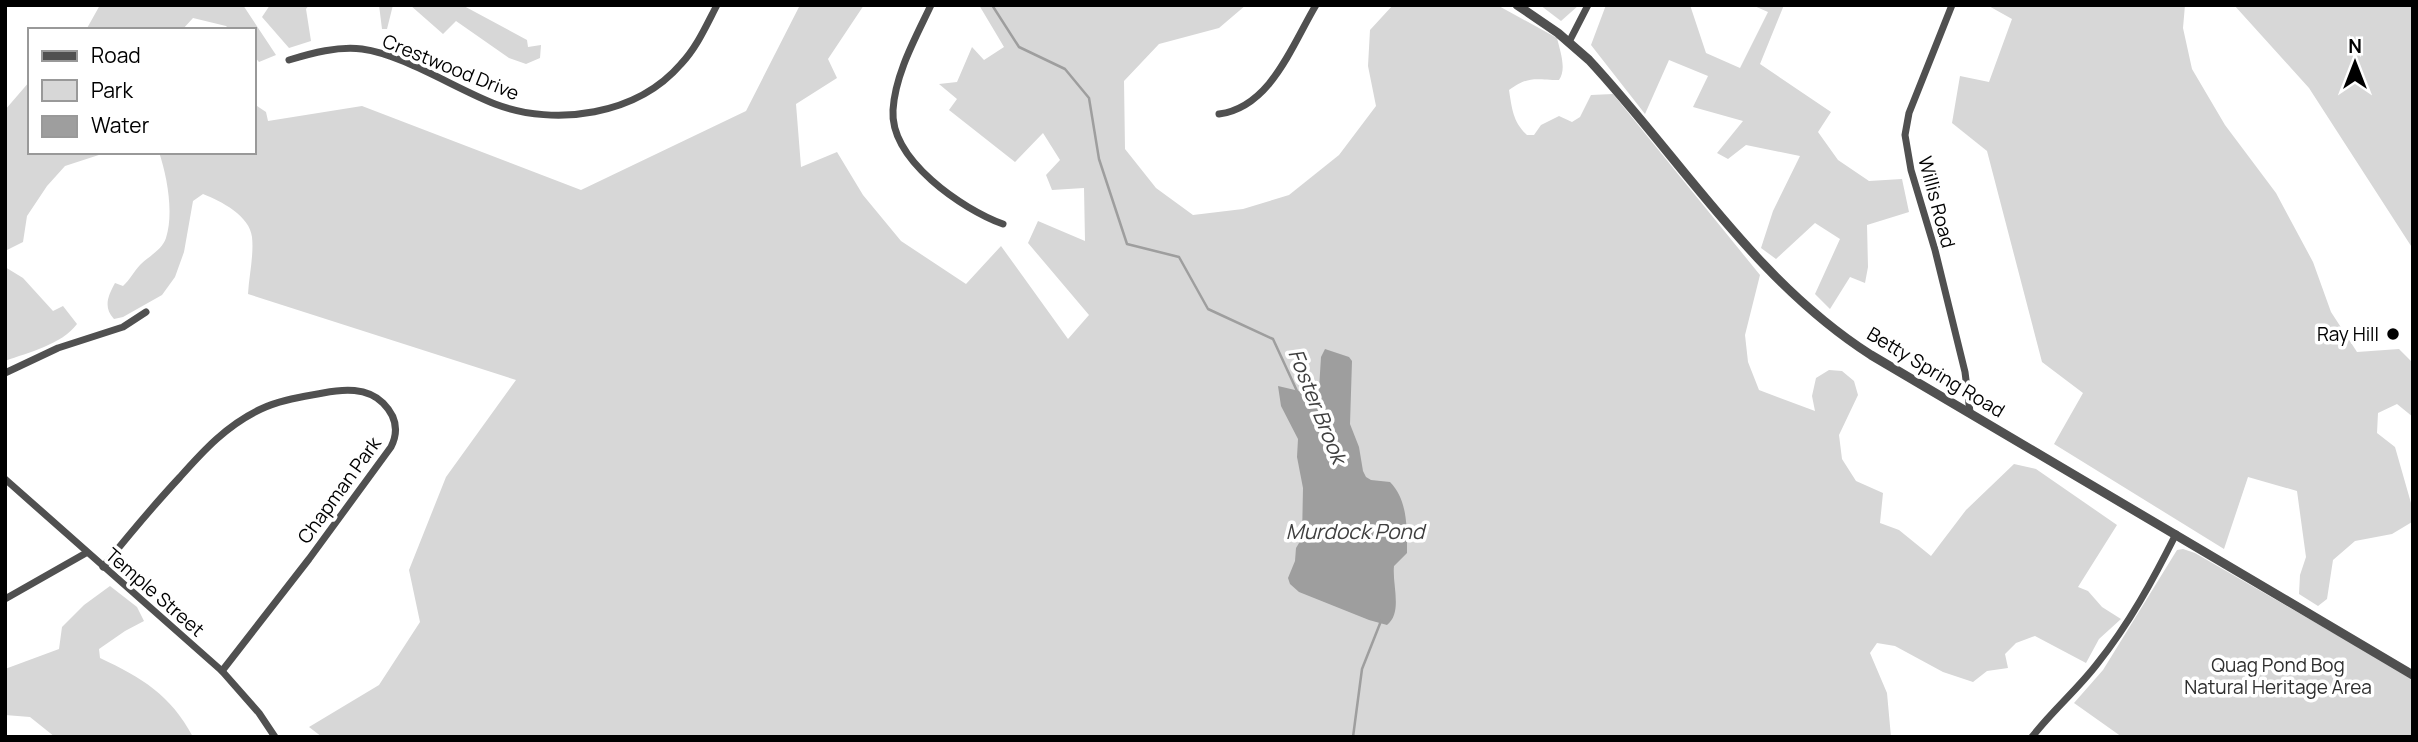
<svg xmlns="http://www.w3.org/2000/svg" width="2418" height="742" viewBox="0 0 2418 742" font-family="Manrope,sans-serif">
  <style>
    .green { fill: #d7d7d7 }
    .water { fill: #9e9e9e }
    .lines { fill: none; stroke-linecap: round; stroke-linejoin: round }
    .stream { stroke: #9e9e9e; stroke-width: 2.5 }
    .minor { stroke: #505050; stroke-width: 7 }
    .tertiary { stroke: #505050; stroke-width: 9 }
    .poi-dot { fill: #000; stroke: #fff; stroke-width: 2.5 }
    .labels { text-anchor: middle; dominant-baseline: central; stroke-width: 7; stroke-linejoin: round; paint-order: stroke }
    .street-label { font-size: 19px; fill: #000; stroke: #fff }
    .poi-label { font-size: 19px; fill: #000; stroke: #fff; text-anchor: end }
    .park-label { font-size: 19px; fill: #2e2e2e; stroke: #fff }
    .water-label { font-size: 21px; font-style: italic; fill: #3f3f3f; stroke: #fff }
  </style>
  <rect width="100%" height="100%" fill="#fff"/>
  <!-- green -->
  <g class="green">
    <polygon points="100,5 243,5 276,55 259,62 254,56 254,30 230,30 226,26 193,18 182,30 86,30"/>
    <polygon points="270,5 309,5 306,9 311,41 289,48 262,17"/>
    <polygon points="379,5 393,5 387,29 382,29"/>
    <polygon points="410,5 462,5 527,40 528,47 541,45 540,58 526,64 509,58 456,21 443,34"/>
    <path d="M 800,5 L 864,5 L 828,59 L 837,78 L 796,104 L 801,167 L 837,152 L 863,195 L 901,241 L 966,284 L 1001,246 L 1068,339 L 1089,315 L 1028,243 L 1038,221 L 1085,241 L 1084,188 L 1052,190 L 1046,175 L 1060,160 L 1043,133 L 1015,162 L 949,110 L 957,99 L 939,84 L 957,82 L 972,47 L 984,60 L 1004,47 L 979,5 L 1246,5 L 1219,28 L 1159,44 L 1124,81 L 1125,149 L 1156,188 L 1193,215 L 1243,209 L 1289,195 L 1339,155 L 1376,106 L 1368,66 L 1370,30 L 1393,5 L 1497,5 L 1557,38 C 1560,51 1567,69 1559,80 C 1536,80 1530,75 1509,90 C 1512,109 1513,122 1527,135 L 1534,135 L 1541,125 L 1559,116 L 1572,122 L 1580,117 L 1591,95 L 1613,94 L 1760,275 L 1745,335 L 1748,362 L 1759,390 L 1815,411 L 1812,396 L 1816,378 L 1829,370 L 1842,371 L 1854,381 L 1858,395 L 1839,435 L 1842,459 L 1856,481 L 1883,493 L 1880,523 L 1899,530 L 1931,556 L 1966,510 L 2014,464 L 2036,469 L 2117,525 L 2078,587 L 2088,591 L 2102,607 L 2121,619 L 2099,639 L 2086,663 L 2035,636 L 2016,643 L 2005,654 L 2008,668 L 1987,671 L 1973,682 L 1943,672 L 1895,646 L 1877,643 L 1870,653 L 1887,693 L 1891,737 L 322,737 L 309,727 L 379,685 L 420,622 L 409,570 L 446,477 L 516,380 L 248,294 C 249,276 254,255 252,237 C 250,216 221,201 203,194 L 193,201 L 184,252 L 175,277 L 162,295 L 123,317 L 114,319 C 103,307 108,296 115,283 L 123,286 C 130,280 134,271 140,265 C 149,256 162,250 166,238 C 174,213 167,176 159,152 L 254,152 L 254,104 L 266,112 L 268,121 L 362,106 L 581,190 L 746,111 Z"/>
    <polygon points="1540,5 1579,5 1561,21"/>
    <polygon points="1606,5 1690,5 1706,53 1740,68 1768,12 1752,5 1784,5 1760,64 1831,112 1818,132 1838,160 1869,181 1902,179 1909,212 1867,225 1868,267 1865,283 1850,277 1830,309 1815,294 1840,239 1815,223 1776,259 1761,248 1773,211 1800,156 1746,145 1728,159 1717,153 1743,121 1693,107 1708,76 1669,60 1645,114 1591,45"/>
    <polygon points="1987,5 2185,5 2183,28 2192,69 2225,125 2276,193 2313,262 2331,312 2357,352 2399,349 2413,363 2413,417 2397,404 2378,413 2377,433 2395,447 2411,503 2412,522 2392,534 2355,541 2333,560 2327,599 2318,606 2299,594 2300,575 2306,557 2297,491 2248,477 2224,549 2054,444 2083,393 2042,362 1987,151 1952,123 1960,76 1989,82 2012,19"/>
    <polygon points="2234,5 2413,5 2413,249 2309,88"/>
    <polygon points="30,81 30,152 108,152 65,166 47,186 27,216 23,242 5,251 5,110"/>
    <path d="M 5,267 L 23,278 L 53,311 L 63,306 L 77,324 C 61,345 29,352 5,361 Z"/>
    <polygon points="2183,549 2195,553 2413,679 2413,737 2122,737 2074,703 2103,670 2177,550"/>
    <path d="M 110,586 L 137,607 L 144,621 L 125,631 L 99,649 L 100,658 C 142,678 170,694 193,737 L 55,737 L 30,717 L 5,715 L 5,669 L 59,649 L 62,627 L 84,605 Z"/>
  </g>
  <!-- water -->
  <path class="water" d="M 1325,349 L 1349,357 L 1352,361 L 1350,424 L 1359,447 L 1363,471 L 1366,477 L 1371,480 L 1390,482 C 1408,500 1407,529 1407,553 L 1394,566 C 1392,585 1403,612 1387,625 L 1369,620 L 1299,592 L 1290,584 L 1288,578 L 1295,561 L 1296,548 L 1302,538 L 1303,488 L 1297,457 L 1298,439 L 1281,406 L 1278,386 L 1312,394 L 1319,389 L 1321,357 Z"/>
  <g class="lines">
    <!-- stream -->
    <g class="stream">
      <polyline points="992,5 1019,47 1065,69 1089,98 1099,159 1127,244 1179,257 1208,309 1273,339 1297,391"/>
      <polyline points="1353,737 1362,669 1381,621"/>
    </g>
    <!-- minor -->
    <g class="minor">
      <path d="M 931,5 C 916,37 895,74 893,110 C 890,160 962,209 1003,224"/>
      <polyline points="1952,5 1909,113 1905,135 1911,170 1935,250 1965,372 1970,412"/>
      <polyline points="1569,42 1588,5"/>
      <path d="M 289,60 C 312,53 338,46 362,49 C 402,54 456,89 495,104 C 556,127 637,115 681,64 C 697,47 706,26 717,5"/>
      <path d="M 1219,114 C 1271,107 1292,45 1316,5"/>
      <polyline points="5,373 58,348 123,327 146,312"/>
      <polyline points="5,479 222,671 259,713 275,737"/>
      <path d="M 103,567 C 128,536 153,506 180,477 C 204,450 227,425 261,409 C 280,400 302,397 323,393 C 343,389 367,387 383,403 C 396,416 399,431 391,447 L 309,559 L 222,671"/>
      <polyline points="5,599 86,553"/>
      <path d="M 2032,737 C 2052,711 2077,690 2097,664 C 2129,624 2153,580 2176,534"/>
    </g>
    <!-- tertiary -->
    <path class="tertiary" d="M 1517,5 L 1558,33 L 1589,60 C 1681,159 1755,281 1871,355 L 2413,675"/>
  </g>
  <!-- markers -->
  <circle class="poi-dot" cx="2393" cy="334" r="7"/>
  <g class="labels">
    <!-- street labels -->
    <g class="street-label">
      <text transform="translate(451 67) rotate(22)">Crestwood Drive</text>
      <text transform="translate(1937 202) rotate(75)">Willis Road</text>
      <text transform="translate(1936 372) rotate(31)">Betty Spring Road</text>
      <text transform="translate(339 490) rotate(-54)">Chapman Park</text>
      <text transform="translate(155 592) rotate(41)">Temple Street</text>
    </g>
    <!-- poi labels -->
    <g class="poi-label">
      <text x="2379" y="334">Ray Hill</text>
    </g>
    <!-- park labels -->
    <g class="park-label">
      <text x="2278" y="665">Quag Pond Bog<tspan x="2278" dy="22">Natural Heritage Area</tspan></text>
    </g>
    <!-- water labels -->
    <g class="water-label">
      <text transform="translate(1318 406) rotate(68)">Foster Brook</text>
      <text x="1355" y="531">Murdock Pond</text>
    </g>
  </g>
  <!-- border -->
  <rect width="2418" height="742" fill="none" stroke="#000000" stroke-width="14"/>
  <!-- legend -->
  <rect x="28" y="28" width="228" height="126" fill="#ffffff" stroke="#999999" stroke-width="2"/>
  <rect x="42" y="51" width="35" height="10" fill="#505050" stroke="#999999" stroke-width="2"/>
  <text x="91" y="63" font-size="21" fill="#000000">Road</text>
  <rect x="42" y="80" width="35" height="21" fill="#d7d7d7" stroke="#999999" stroke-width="2"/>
  <text x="91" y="98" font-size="21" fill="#000000">Park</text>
  <rect x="42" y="116" width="35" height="21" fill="#9e9e9e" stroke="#999999" stroke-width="2"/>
  <text x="91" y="133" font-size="21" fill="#000000">Water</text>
  <!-- north arrow -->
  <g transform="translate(2355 63)" stroke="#ffffff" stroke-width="5" paint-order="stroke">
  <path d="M0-5L12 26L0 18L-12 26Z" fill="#000000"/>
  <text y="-10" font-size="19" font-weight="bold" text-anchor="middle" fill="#000000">N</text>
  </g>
</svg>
